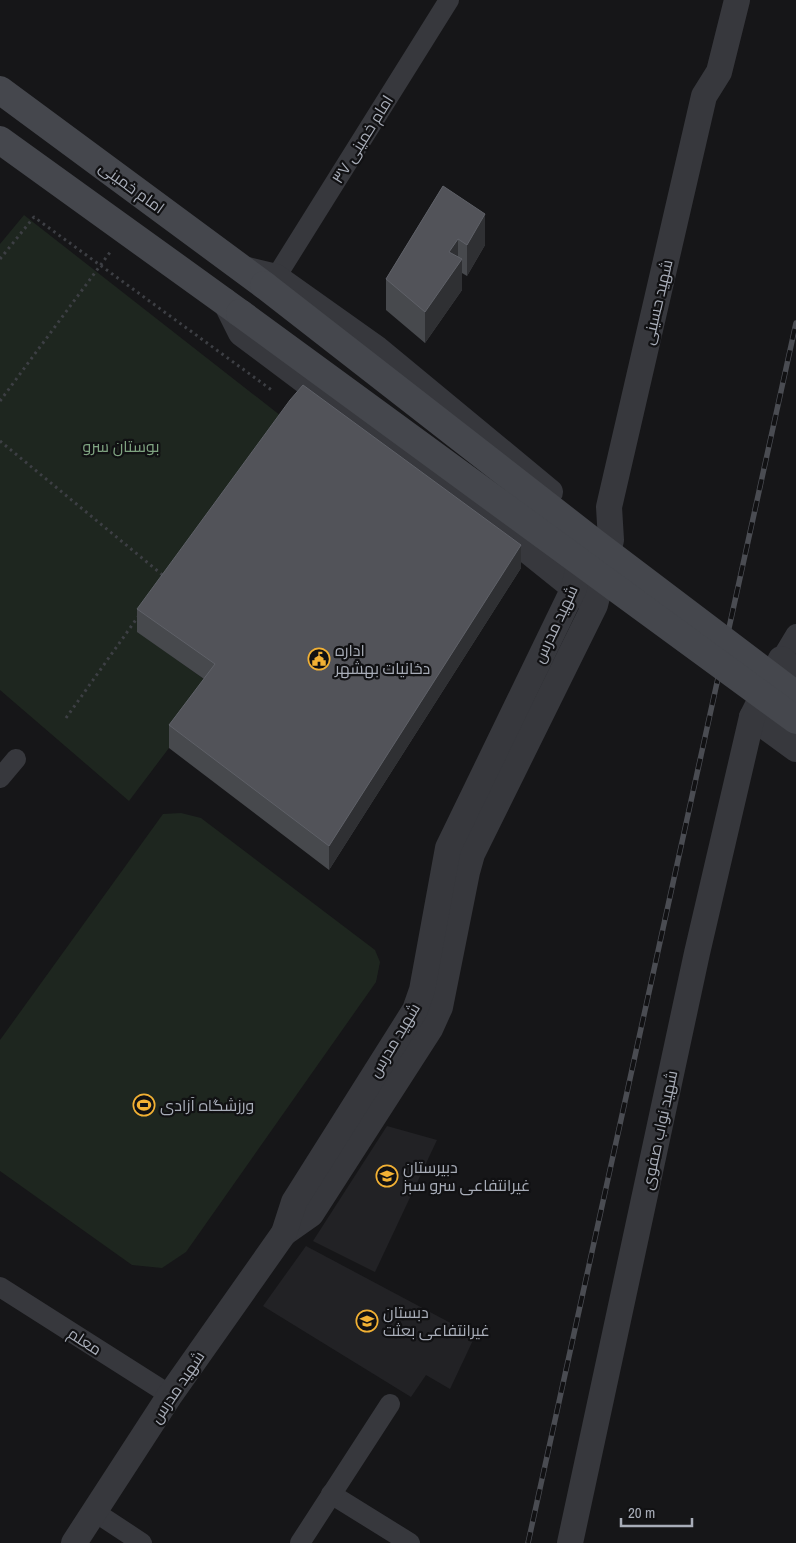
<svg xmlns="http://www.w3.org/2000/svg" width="796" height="1543" viewBox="0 0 796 1543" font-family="'Archivo Narrow',Cairo,sans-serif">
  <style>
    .built { fill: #222225 }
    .green { fill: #1e261f }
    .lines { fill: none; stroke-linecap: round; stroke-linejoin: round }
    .path { stroke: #3d3f44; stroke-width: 3; stroke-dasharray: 2.5 4; stroke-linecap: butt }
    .minor { stroke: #37383d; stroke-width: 20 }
    .tertiary { stroke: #37383d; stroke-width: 26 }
    .secondary { stroke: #45474d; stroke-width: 28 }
    .rail-casing { stroke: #4a4c52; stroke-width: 5.5 }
    .rail { stroke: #111113; stroke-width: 4; stroke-dasharray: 11; stroke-linecap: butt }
    .secondary-bridge { stroke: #45474d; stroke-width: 28 }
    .wall { fill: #47494d }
    .shaded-wall { fill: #2f3033 }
    .building { fill: #525359; stroke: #5f6168 }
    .labels { text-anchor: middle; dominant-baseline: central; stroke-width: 4.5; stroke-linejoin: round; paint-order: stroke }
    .street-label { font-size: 16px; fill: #a8adb8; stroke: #111113 }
    .park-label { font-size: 16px; fill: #7fa381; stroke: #111113 }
    .poi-label { font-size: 16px; fill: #a8adb8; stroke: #111113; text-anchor: start }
  </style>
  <rect width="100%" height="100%" fill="#161618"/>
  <!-- built -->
  <g class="built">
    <polygon points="387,1126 437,1140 375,1272 313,1241"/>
    <polygon points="306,1246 475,1336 450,1389 426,1375 411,1397 263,1306"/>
  </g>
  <!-- green -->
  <g class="green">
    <polygon points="24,215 290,423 138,632 215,687 129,801 0,690 0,244"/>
    <polygon points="181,813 201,818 375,950 380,962 376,982 186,1252 162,1268 132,1265 0,1171 0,1040 163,814"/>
  </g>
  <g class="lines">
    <!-- path -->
    <g class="path">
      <polyline points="0,259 34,217 273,391"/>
      <polyline points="0,401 111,251"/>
      <polyline points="0,441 165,577"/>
      <polyline points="66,718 140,614"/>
    </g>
    <!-- minor -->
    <g class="minor">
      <polyline points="276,277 449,0"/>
      <polyline points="781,659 796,634"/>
      <polyline points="0,778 16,759"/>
      <polyline points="0,1287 170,1395"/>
      <polyline points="331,1494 410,1543"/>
      <polyline points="95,1512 142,1543"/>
      <polyline points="300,1543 390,1404"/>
    </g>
    <!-- tertiary -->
    <g class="tertiary">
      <polyline points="247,270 276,277 376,348 550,492"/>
      <polyline points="225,301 241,333 482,514 585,597"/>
      <polyline points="752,717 796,749"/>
      <polyline points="284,1233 311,1214 430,1029 440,1007 467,872 472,854 595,605 611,540 609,507 704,96 719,72 737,0"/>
      <polyline points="74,1543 170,1395 284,1233 294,1202 415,1010 422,990 448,848 574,588 585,541"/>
      <polyline points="570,1543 697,953 752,717 781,659 796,671"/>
    </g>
    <!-- secondary -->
    <g class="secondary">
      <polyline points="0,90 264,285"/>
      <polyline points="0,140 240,313"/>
    </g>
    <!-- rail casing -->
    <g class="rail-casing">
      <polyline id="rail" points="528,1543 796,323"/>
    </g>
    <!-- rail -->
    <use href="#rail" class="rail"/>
    <!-- secondary-bridge -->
    <g class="secondary-bridge">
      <polyline points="264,285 594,542 796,695"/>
      <polyline points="240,313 796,720"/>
    </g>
  </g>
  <!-- wall -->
  <g class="wall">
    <polygon points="443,186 485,245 467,276 462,273 462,290 425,343 386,310 386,279"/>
    <polygon points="521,568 329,870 169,748 169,725 204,679 137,632 137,609"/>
  </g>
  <!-- shaded-wall -->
  <g class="shaded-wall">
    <polygon points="485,214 485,245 467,276 467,245"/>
    <polygon points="458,239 458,265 462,259 462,290 425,343 425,312 449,252"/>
    <polygon points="521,545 521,568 329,870 329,846"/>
  </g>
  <!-- building -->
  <g class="building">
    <polygon points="443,186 485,214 467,245 458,239 449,252 462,259 425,312 386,279"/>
    <polygon points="303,385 521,545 329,846 169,725 215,664 137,609 290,400"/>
  </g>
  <!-- icons -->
  <defs>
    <g id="civic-ring" transform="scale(1.125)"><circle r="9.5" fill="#111113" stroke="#f2b134" stroke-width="1.5"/><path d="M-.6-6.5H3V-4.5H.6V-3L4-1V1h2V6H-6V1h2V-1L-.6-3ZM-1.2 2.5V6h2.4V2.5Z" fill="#f2b134"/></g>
    <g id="stadium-ring" transform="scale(1.125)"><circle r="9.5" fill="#111113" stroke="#f2b134" stroke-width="1.5"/><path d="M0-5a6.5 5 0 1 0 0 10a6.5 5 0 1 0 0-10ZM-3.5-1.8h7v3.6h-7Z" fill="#f2b134"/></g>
    <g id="school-ring" transform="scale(1.125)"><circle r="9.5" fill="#111113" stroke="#f2b134" stroke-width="1.5"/><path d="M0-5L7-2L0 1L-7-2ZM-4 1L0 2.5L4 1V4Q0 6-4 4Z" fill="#f2b134"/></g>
  </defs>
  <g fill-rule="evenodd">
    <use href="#civic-ring" x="319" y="659"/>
    <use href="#stadium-ring" x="144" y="1105"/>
    <use href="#school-ring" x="387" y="1176"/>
    <use href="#school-ring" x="367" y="1321"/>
  </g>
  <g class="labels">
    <!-- street labels -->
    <g class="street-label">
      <text transform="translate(362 139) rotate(-58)">امام خمینی ۳۷</text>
      <text transform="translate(132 187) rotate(36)">امام خمینی</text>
      <text transform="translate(657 302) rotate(-77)">شهید حسینی</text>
      <text transform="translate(555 624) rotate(-65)">شهید مدرس</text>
      <text transform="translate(394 1040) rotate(-59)">شهید مدرس</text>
      <text transform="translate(659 1130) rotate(-78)">شهید نواب صفوی</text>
      <text transform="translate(85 1341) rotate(33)">معلم</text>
      <text transform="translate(177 1387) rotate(-56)">شهید مدرس</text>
    </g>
    <!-- park labels -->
    <g class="park-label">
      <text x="121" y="446">بوستان سرو</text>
    </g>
    <!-- poi labels -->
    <g class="poi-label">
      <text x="335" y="650">اداره<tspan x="335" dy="18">دخانیات بهشهر</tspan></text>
      <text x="160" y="1105">ورزشگاه آزادی</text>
      <text x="403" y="1167">دبیرستان<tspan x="403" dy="18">غیرانتفاعی سرو سبز</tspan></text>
      <text x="383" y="1312">دبستان<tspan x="383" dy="18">غیرانتفاعی بعثت</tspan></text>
    </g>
  </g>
  <!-- scale -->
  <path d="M621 1518v8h71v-8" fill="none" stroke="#a8adb8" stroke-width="2.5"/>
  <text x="628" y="1518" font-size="15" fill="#a8adb8" stroke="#111113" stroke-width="4" paint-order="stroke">20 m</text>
</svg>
